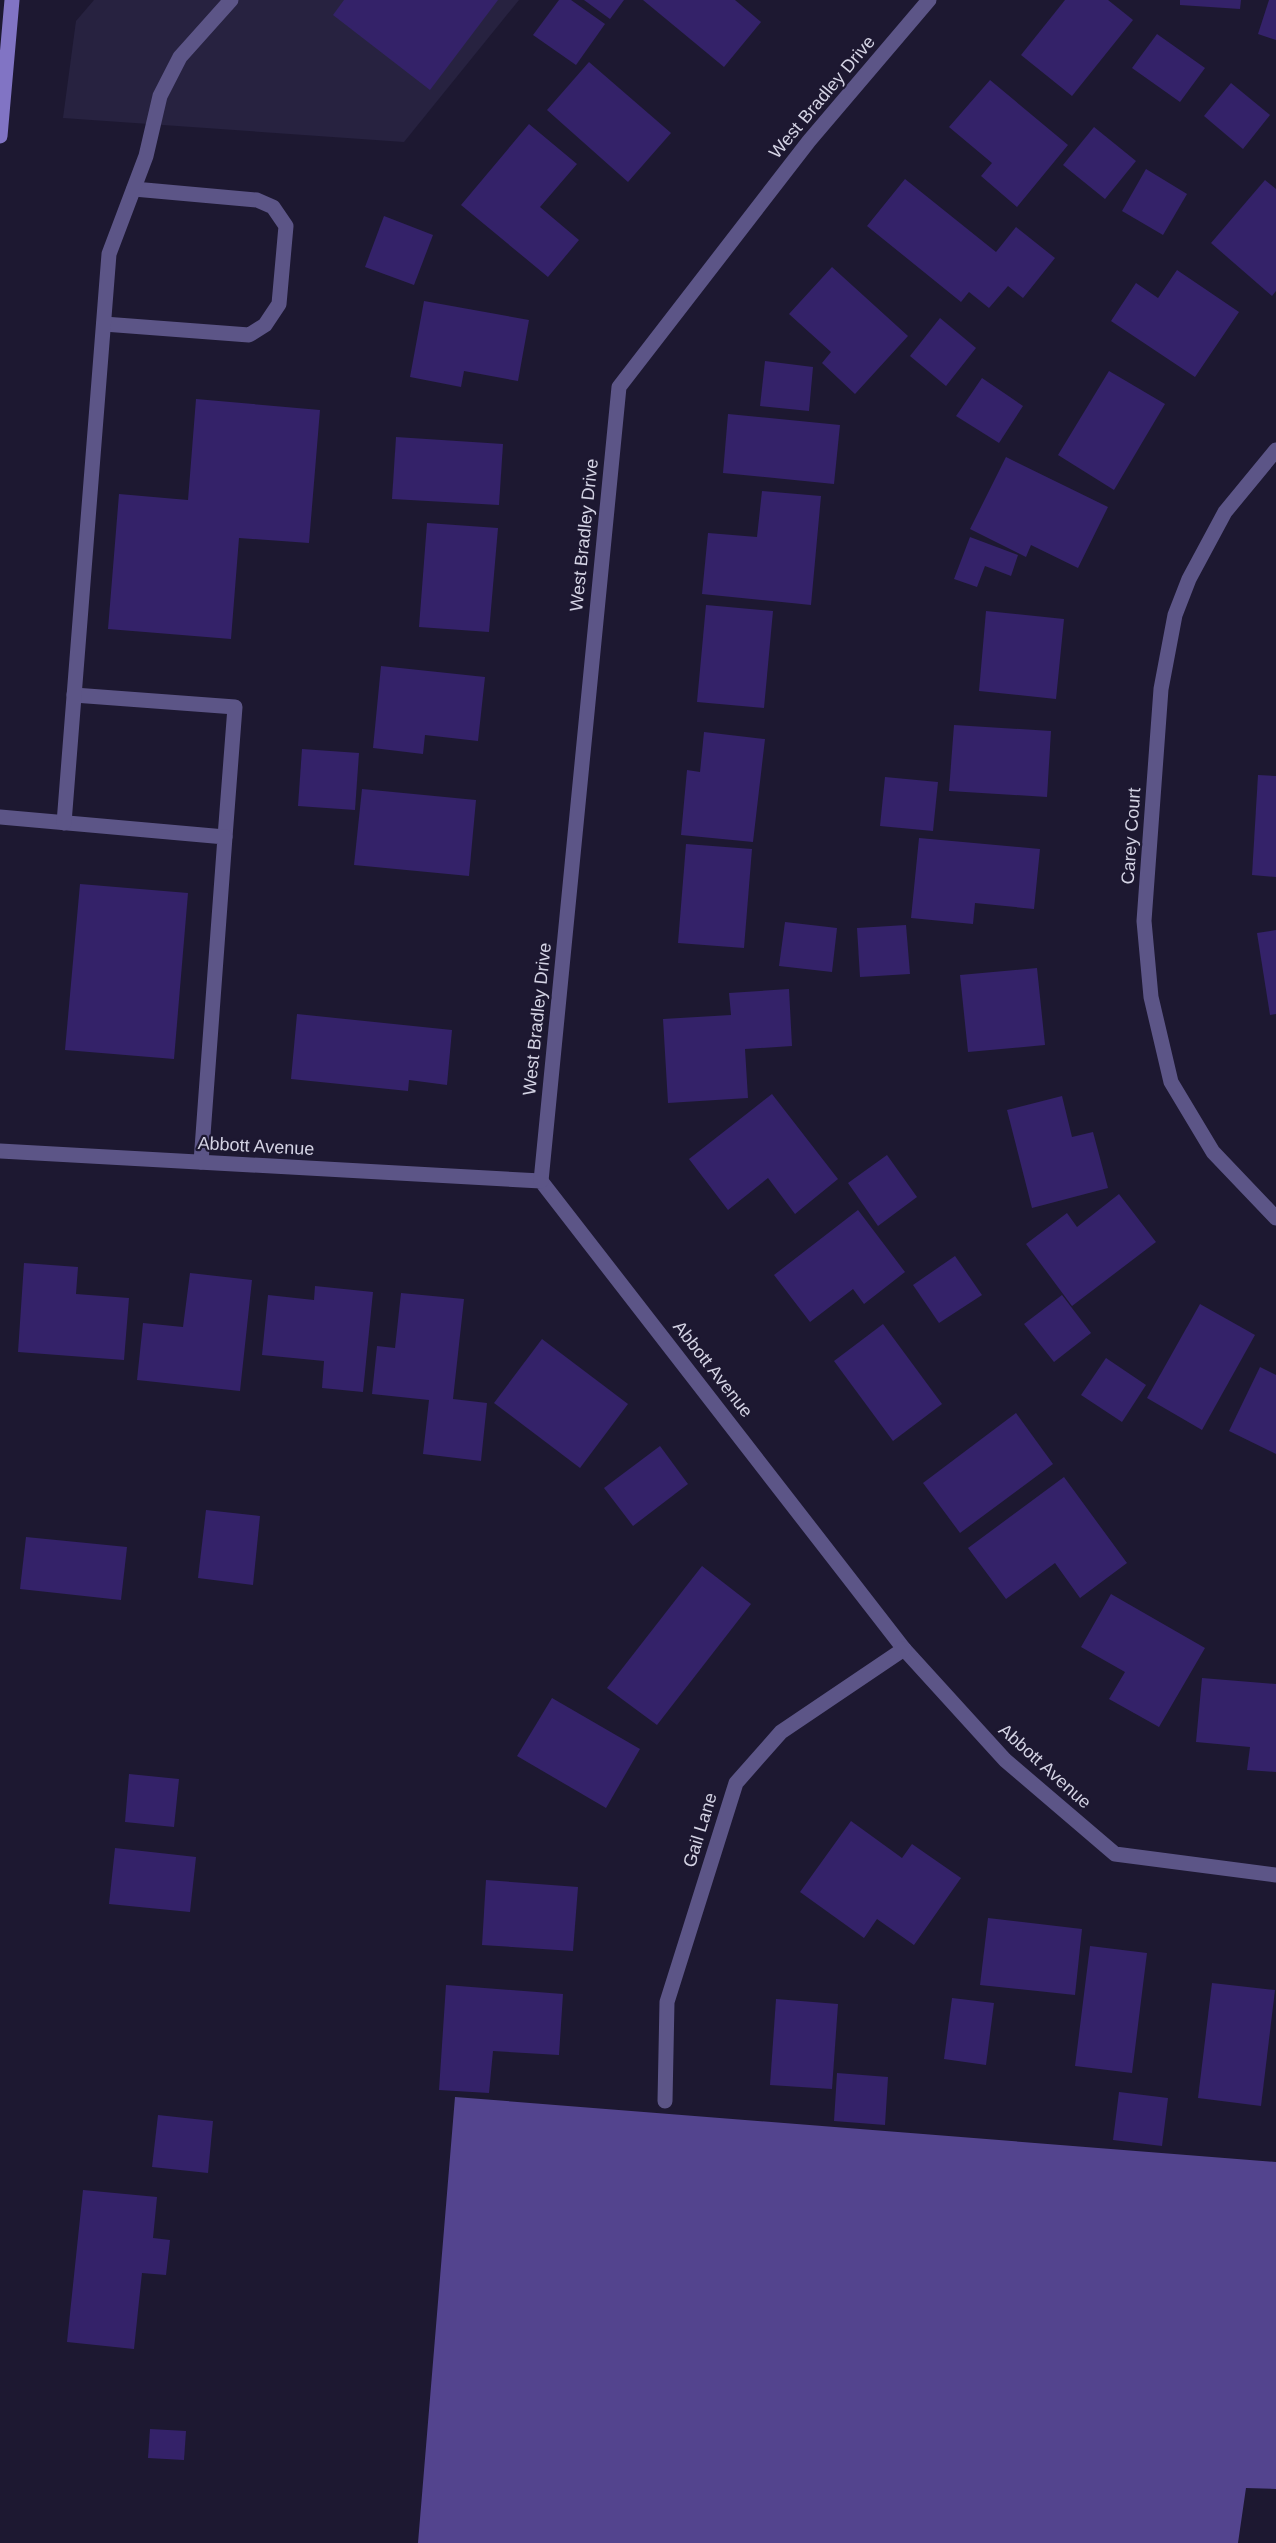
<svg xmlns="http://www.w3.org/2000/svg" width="1276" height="2543" viewBox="0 0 1276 2543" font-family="Arial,sans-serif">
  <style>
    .built { fill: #272240 }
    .forest { fill: #53448e }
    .building { fill: #342269 }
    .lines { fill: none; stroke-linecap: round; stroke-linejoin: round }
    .lane { stroke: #5c5587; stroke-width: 15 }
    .street { stroke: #5c5587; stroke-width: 15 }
    .secondary { stroke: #8174c4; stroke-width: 15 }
    .labels { text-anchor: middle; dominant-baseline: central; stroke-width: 4.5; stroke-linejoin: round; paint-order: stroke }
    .street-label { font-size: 18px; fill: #d4d3e4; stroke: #1d1831 }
  </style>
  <rect width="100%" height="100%" fill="#1d1831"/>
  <!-- built -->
  <polygon class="built" points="94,0 519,0 404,142 63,118 76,21"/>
  <!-- forest -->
  <polygon class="forest" points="455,2097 1276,2162 1276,2489 1246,2488 1238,2543 418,2543"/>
  <!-- building -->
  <g class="building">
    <polygon points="344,0 498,0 430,90 333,15"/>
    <polygon points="559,0 571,0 605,24 576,65 533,35"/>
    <polygon points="584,0 624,0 610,19"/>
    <polygon points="643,0 735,0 761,22 724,67"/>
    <polygon points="1065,0 1108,0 1133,20 1072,96 1021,55"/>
    <polygon points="1180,0 1241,0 1240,9 1180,5"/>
    <polygon points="1269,0 1276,0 1276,40 1258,34"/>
    <polygon points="1157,34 1205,68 1180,102 1132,68"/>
    <polygon points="589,62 671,133 628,182 547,110"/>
    <polygon points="990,80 1068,145 1017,207 981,176 992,163 949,127"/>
    <polygon points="1231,83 1270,115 1243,149 1204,116"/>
    <polygon points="529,124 577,164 540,207 579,240 548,277 461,205"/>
    <polygon points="1094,127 1136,161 1105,199 1063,165"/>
    <polygon points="1146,169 1187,194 1163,235 1122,211"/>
    <polygon points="905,179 996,252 1016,227 1055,258 1023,298 1008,286 989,308 969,292 961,302 867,226"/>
    <polygon points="1265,180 1276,189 1276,291 1272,296 1211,243"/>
    <polygon points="384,216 433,235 414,285 365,267"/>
    <polygon points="832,267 908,336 855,394 822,363 831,352 789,314"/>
    <polygon points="1177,270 1239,312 1195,377 1111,321 1136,283 1158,298"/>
    <polygon points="424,301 529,320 518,381 464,371 461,387 410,377"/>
    <polygon points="940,318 976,348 946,386 910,356"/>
    <polygon points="765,361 813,367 809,411 760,406"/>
    <polygon points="1109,371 1165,404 1114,490 1058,455"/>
    <polygon points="982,378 1023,406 999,443 956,416"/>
    <polygon points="196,399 320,410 309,543 239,538 231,639 108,629 119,494 188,500"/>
    <polygon points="728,414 840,425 834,484 723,473"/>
    <polygon points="396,437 503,444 499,505 392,499"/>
    <polygon points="1006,457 1108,507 1078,568 1031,545 1026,557 970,529"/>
    <polygon points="762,491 821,496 811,605 702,594 708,533 757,537"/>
    <polygon points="427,523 498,528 489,632 419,627"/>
    <polygon points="970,537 1018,555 1011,576 985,566 977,587 954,579"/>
    <polygon points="706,605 773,611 764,708 697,702"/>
    <polygon points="986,611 1064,619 1056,699 979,691"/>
    <polygon points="381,666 485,677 478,741 425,735 423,754 373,748"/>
    <polygon points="954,725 1051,731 1047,797 949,791"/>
    <polygon points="704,732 765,739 753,842 681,835 687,770 700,772"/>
    <polygon points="302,749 359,753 355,810 298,806"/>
    <polygon points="1258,775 1276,776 1276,877 1252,875"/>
    <polygon points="885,777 938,782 933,831 880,826"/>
    <polygon points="362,789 476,800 469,876 354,865"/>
    <polygon points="919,838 1040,849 1034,909 975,903 973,924 911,918"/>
    <polygon points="686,844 752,849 744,948 678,943"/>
    <polygon points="80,884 188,893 174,1059 65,1050"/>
    <polygon points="785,922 837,928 832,972 779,966"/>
    <polygon points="906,925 910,974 860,977 857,928"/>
    <polygon points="1276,930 1276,1014 1270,1015 1257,933"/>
    <polygon points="1037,968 1045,1045 968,1052 960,975"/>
    <polygon points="789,989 792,1046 745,1049 748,1098 668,1103 663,1019 731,1015 729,993"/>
    <polygon points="297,1014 452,1030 447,1085 409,1080 408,1091 291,1079"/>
    <polygon points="772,1094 838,1179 795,1214 768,1178 728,1210 689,1159"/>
    <polygon points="1062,1096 1072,1137 1093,1132 1108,1188 1032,1208 1007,1110"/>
    <polygon points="887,1155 917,1197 878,1226 848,1183"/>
    <polygon points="1119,1194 1156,1242 1072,1306 1026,1244 1067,1213 1077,1227"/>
    <polygon points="858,1210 905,1272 864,1304 853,1289 810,1322 774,1275"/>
    <polygon points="955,1256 982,1295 939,1323 913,1285"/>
    <polygon points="24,1263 78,1267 76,1294 129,1298 124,1360 18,1352"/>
    <polygon points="190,1273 252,1280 240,1391 137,1380 143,1323 183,1327"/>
    <polygon points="315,1286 373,1292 363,1392 322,1388 324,1361 262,1355 268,1295 314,1300"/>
    <polygon points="401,1293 464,1299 453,1399 487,1403 481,1461 423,1454 429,1400 372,1394 377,1346 395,1348"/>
    <polygon points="1062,1295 1091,1333 1054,1362 1024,1324"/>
    <polygon points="1200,1304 1255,1335 1202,1430 1147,1398"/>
    <polygon points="883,1324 942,1404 893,1441 834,1361"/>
    <polygon points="542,1339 628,1404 580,1468 494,1403"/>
    <polygon points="1106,1358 1146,1385 1122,1422 1081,1395"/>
    <polygon points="1260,1367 1276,1375 1276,1454 1229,1431"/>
    <polygon points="1016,1413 1053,1464 960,1533 923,1483"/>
    <polygon points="660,1446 688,1484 633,1526 604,1488"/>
    <polygon points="1064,1477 1127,1563 1080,1598 1055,1563 1006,1599 968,1548"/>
    <polygon points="206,1510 260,1516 253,1585 198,1578"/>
    <polygon points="26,1537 127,1547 121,1600 20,1589"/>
    <polygon points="702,1566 751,1604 657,1725 607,1688"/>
    <polygon points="1111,1594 1205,1648 1159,1727 1109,1699 1125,1672 1081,1647"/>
    <polygon points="1202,1678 1276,1684 1276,1772 1247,1770 1250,1747 1196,1742"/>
    <polygon points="552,1698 640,1749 606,1808 517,1756"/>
    <polygon points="129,1774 179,1779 174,1827 125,1822"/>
    <polygon points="851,1821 902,1858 912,1844 961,1878 914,1945 877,1919 864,1938 800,1892"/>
    <polygon points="115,1848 196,1857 190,1912 109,1904"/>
    <polygon points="486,1880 578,1887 573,1951 482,1945"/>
    <polygon points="988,1918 1082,1929 1075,1995 980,1985"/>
    <polygon points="1090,1946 1147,1953 1132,2073 1075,2066"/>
    <polygon points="1212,1983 1275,1990 1261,2106 1198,2098"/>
    <polygon points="446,1985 563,1994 559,2055 493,2051 489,2093 439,2090"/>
    <polygon points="952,1998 994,2003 986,2065 944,2059"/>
    <polygon points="776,1999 838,2004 832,2089 770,2085"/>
    <polygon points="837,2073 888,2077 885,2125 834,2121"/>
    <polygon points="1119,2092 1168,2098 1162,2146 1113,2140"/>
    <polygon points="158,2115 213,2121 208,2173 152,2167"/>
    <polygon points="83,2190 157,2197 153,2238 170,2240 166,2275 142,2273 134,2349 67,2342"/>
    <polygon points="150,2429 186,2431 184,2460 148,2458"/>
  </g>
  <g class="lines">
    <!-- lane -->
    <g class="lane">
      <polyline points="104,324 249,335 265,325 279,304 286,226 273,207 257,200 134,189"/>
      <polyline points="74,695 235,707 225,837"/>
      <polyline points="0,817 225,837 201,1162"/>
      <polyline points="64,823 109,254 146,156 160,96 180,57 231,0"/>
    </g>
    <!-- street -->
    <g class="street">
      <polyline points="1276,450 1225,512 1189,579 1175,615 1161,689 1144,921 1151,997 1171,1082 1213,1152 1276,1218"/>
      <polyline points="0,1151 541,1181 904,1649 1005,1760 1115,1854 1276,1875"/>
      <polyline points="541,1181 619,387 809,141 929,0"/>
      <polyline points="665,2101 667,2002 736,1783 781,1732 904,1649"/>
    </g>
    <!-- secondary -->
    <polyline class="secondary" points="0,136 12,0"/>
  </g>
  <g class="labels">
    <!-- street labels -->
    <g class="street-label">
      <text transform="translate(822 97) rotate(-50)">West Bradley Drive</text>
      <text transform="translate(584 535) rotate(-84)">West Bradley Drive</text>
      <text transform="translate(1131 836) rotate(-86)">Carey Court</text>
      <text transform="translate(537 1019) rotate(-84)">West Bradley Drive</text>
      <text transform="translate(256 1146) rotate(3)">Abbott Avenue</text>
      <text transform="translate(713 1369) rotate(52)">Abbott Avenue</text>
      <text transform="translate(1045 1766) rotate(42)">Abbott Avenue</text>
      <text transform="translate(700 1830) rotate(-73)">Gail Lane</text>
    </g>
  </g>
</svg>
